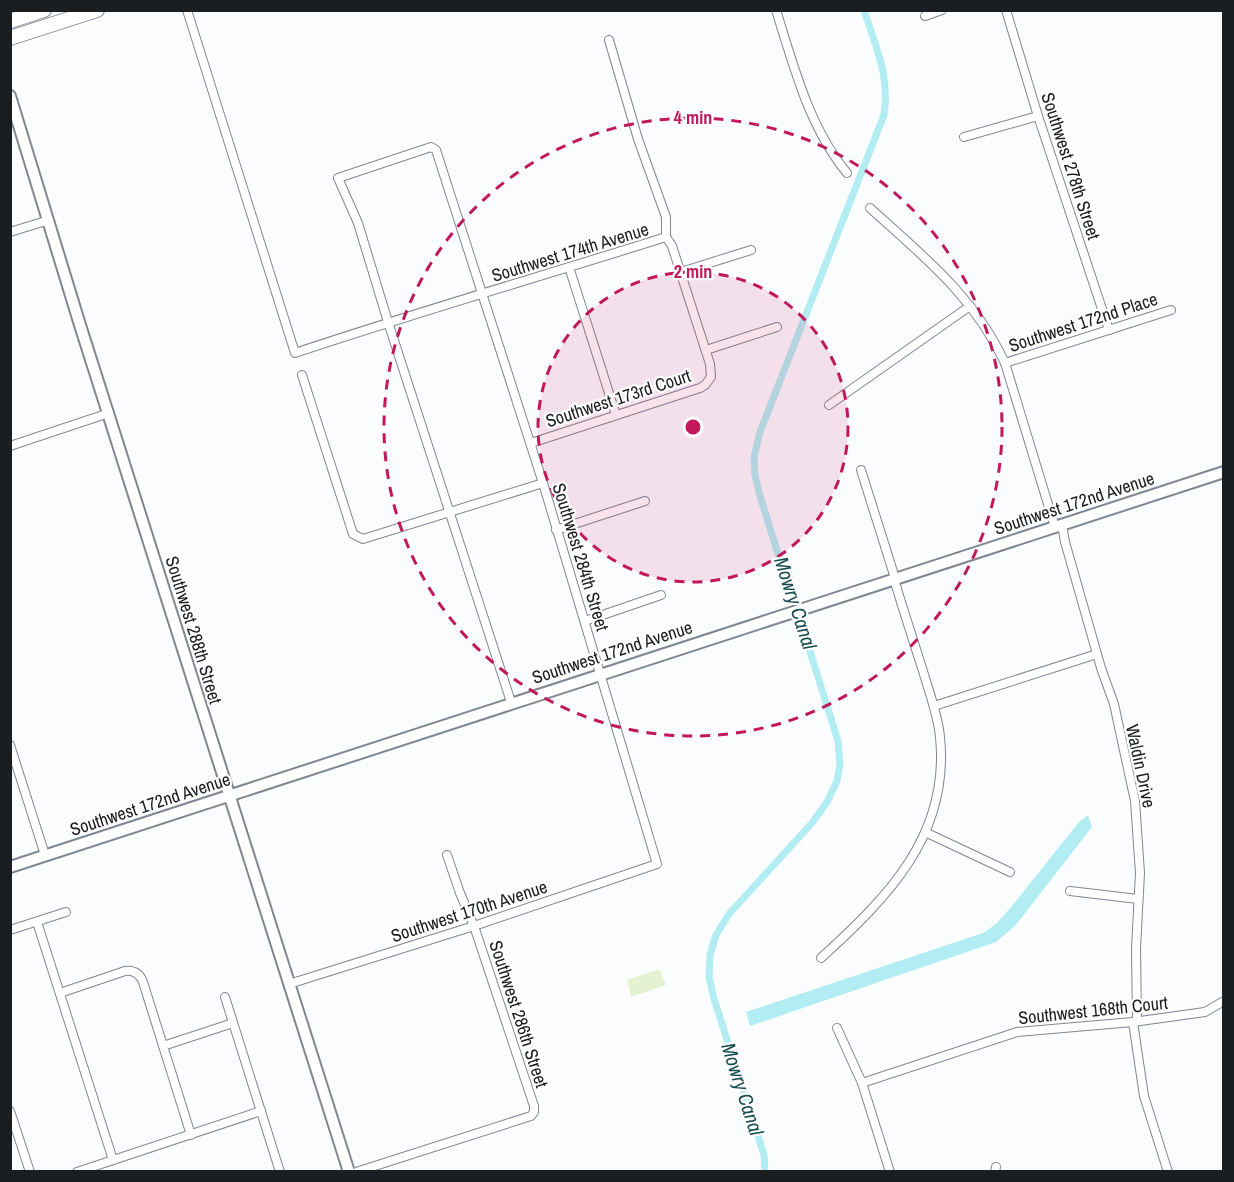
<svg xmlns="http://www.w3.org/2000/svg" width="1234" height="1182" viewBox="0 0 1234 1182" font-family="'Archivo Narrow',sans-serif">
  <style>
    .green { fill: #e5f2d1 }
    .water { fill: #b1edf2 }
    .lines { fill: none; stroke-linecap: round; stroke-linejoin: round }
    .canal { stroke: #b1edf2; stroke-width: 7 }
    .street-casing { stroke: #808790; stroke-width: 10 }
    .secondary-casing { stroke: #808790; stroke-width: 14 }
    .highway-casing { stroke: #808790; stroke-width: 16 }
    .street { stroke: #fff; stroke-width: 8 }
    .secondary { stroke: #fff; stroke-width: 10 }
    .highway { stroke: #fff; stroke-width: 14 }
    .ring { fill: none; stroke: #c2185b; stroke-width: 3; stroke-dasharray: 10 8 }
    .labels { text-anchor: middle; dominant-baseline: central; stroke-width: 4.5; stroke-linejoin: round; paint-order: stroke }
    .street-label { font-size: 18px; fill: #1b1e21; stroke: #fff }
    .water-label { font-size: 20px; font-style: italic; fill: #174c50; stroke: #fff }
    .centre { fill: #c2185b; stroke: #fff; stroke-width: 3 }
    .ring-label { font-size: 18px; text-anchor: middle; font-weight: bold; fill: #c2185b; stroke: #fff; stroke-width: 4.5; stroke-linejoin: round; paint-order: stroke }
  </style>
  <rect width="100%" height="100%" fill="#fafcfe"/>
  <!-- green -->
  <polygon class="green" points="659,969 666,985 631,997 627,980"/>
  <!-- water -->
  <polygon class="water" points="1088,815 1092,827 1015,926 996,942 750,1026 746,1012 983,933 996,924 1012,906 1079,822"/>
  <g class="lines">
    <!-- canal -->
    <path class="canal" d="M 765,1172 L 764,1155 L 714,999 L 709,977 L 710,955 L 716,935 L 729,914 L 812,823 L 827,802 L 837,781 L 840,764 L 838,741 L 808,645 L 801,614 L 789,589 L 760,496 L 755,475 L 754,457 L 760,432 L 884,115 C 890,75 876,48 864,10"/>
    <!-- street casing -->
    <g class="street-casing">
      <g id="street">
        <path d="M 187,10 L 295,353 C 418,312 542,276 666,237"/>
        <path d="M 776,10 C 794,67 809,127 847,173"/>
        <polyline points="1006,10 1038,116 1109,330"/>
        <polyline points="925,16 942,10"/>
        <polyline points="964,137 1038,116"/>
        <path d="M 870,208 C 924,257 974,296 1005,363 L 1055,527"/>
        <polyline points="10,232 49,220"/>
        <polyline points="569,267 616,415"/>
        <polyline points="681,272 751,250"/>
        <polyline points="706,350 777,327"/>
        <polyline points="1005,363 1171,310"/>
        <polyline points="302,375 353,534 363,539 543,483"/>
        <polyline points="829,405 970,306"/>
        <polyline points="531,443 700,388 705,385 711,377 710,364 672,246 666,237 666,217 638,139 609,40"/>
        <polyline points="10,446 109,413"/>
        <polyline points="861,470 895,578"/>
        <polyline points="1062,525 1065,542 1101,668 1114,704 1135,801 1140,873 1136,948 1137,1021"/>
        <polyline points="556,530 645,501"/>
        <polyline points="585,621 661,595"/>
        <polyline points="934,706 1097,654"/>
        <polyline points="10,745 45,855"/>
        <polyline points="927,833 1010,872"/>
        <polyline points="1070,891 1138,899"/>
        <polyline points="37,922 113,1160"/>
        <polyline points="10,930 66,912"/>
        <path d="M 821,958 C 888,897 950,835 940,737 C 938,715 929,692 923,671 C 913,640 903,609 894,579"/>
        <polyline points="289,984 474,926 657,864 543,483 436,150 431,147 338,178 358,223 388,322 511,702"/>
        <path d="M 60,993 L 125,971 C 134,970 140,974 143,982 L 191,1135"/>
        <polyline points="225,997 280,1172"/>
        <polyline points="1133,1022 1144,1096 1168,1172"/>
        <polyline points="837,1028 862,1083 890,1172"/>
        <polyline points="163,1046 233,1023"/>
        <polyline points="862,1083 1017,1032 1133,1022 1205,1012 1224,1001"/>
        <polyline points="10,1111 30,1172"/>
        <polyline points="77,1172 261,1111"/>
        <polyline points="356,1172 531,1116 534,1112 534,1106 474,926 460,893 447,855"/>
        <polyline points="995,1172 996,1167"/>
      </g>
    </g>
    <!-- secondary casing -->
    <g class="secondary-casing">
      <g id="secondary">
        <polyline points="10,96 80,325 349,1172"/>
        <polyline points="10,867 1224,472"/>
      </g>
    </g>
    <!-- highway casing -->
    <g class="highway-casing">
      <g id="highway">
        <polyline points="10,21 44,10"/>
        <polyline points="10,38 97,10"/>
      </g>
    </g>
    <!-- street -->
    <use href="#street" class="street"/>
    <!-- secondary -->
    <use href="#secondary" class="secondary"/>
    <!-- highway -->
    <use href="#highway" class="highway"/>
  </g>
  <!-- distance rings -->
  <circle cx="693" cy="427" r="155" fill="#c2185b" fill-opacity=".12"/>
  <g class="ring">
    <circle cx="693" cy="427" r="155"/>
    <circle cx="693" cy="427" r="309"/>
  </g>
  <g class="labels">
    <!-- street labels -->
    <g class="street-label">
      <text transform="translate(1071 166) rotate(72)">Southwest 278th Street</text>
      <text transform="translate(570 252) rotate(-17)">Southwest 174th Avenue</text>
      <text transform="translate(1083 322) rotate(-18)">Southwest 172nd Place</text>
      <text transform="translate(618 398) rotate(-18)">Southwest 173rd Court</text>
      <text transform="translate(1074 503) rotate(-18)">Southwest 172nd Avenue</text>
      <text transform="translate(581 557) rotate(73)">Southwest 284th Street</text>
      <text transform="translate(194 630) rotate(73)">Southwest 288th Street</text>
      <text transform="translate(612 652) rotate(-18)">Southwest 172nd Avenue</text>
      <text transform="translate(1141 766) rotate(78)">Waldin Drive</text>
      <text transform="translate(150 804) rotate(-18)">Southwest 172nd Avenue</text>
      <text transform="translate(469 911) rotate(-18)">Southwest 170th Avenue</text>
      <text transform="translate(1093 1010) rotate(-6)">Southwest 168th Court</text>
      <text transform="translate(519 1014) rotate(72)">Southwest 286th Street</text>
    </g>
    <!-- water labels -->
    <g class="water-label">
      <text transform="translate(796 603) rotate(72)">Mowry Canal</text>
      <text transform="translate(743 1089) rotate(72)">Mowry Canal</text>
    </g>
  </g>
  <circle cx="693" cy="427" r="9" class="centre"/>
  <g class="ring-label">
    <text x="693" y="124">4 min</text>
    <text x="693" y="278">2 min</text>
  </g>
  <!-- border -->
  <rect width="1234" height="1182" fill="none" stroke="#1b1e21" stroke-width="24"/>
</svg>
